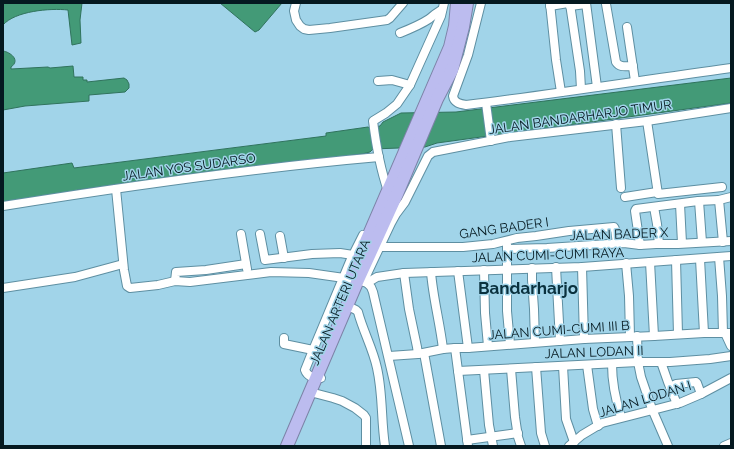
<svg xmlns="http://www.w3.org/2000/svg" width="734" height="449" viewBox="0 0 734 449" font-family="Raleway,sans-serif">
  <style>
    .water { fill: #439a77; stroke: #30735d }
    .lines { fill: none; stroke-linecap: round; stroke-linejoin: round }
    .minor-casing { stroke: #5e8fa2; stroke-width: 10 }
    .highway-casing { stroke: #7c83a7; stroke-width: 14 }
    .minor { stroke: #fff; stroke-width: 8 }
    .highway { stroke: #bcbcef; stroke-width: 12 }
    .labels { text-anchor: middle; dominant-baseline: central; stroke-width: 3; stroke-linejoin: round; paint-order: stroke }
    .street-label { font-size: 13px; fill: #051920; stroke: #a1d4e9 }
    .district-label { font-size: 17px; font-weight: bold; fill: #0a313e; stroke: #a1d4e9 }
  </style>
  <rect width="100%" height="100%" fill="#a1d4e9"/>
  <!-- water -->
  <g class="water">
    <path d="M 3,3 L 82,3 L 80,20 L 81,43 L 72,45 L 68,10 C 50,8 15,11 3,25 Z"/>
    <polygon points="220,3 282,3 259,30 255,32"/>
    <path d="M 3,51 C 10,52 21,60 11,67 L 11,69 L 48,67 L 50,68 L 73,66 L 74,77 L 83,77 L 83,80 L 87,80 L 87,82 L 124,78 L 127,80 L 129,84 L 129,88 L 125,92 L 89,95 L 89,101 L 25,106 L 3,110 Z"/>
    <polygon points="731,78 731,103 437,143 425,147 373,149 370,152 362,154 77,190 74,193 3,203 3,173 72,163 74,168 326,136 326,133 368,127 370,128 380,126 383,122 401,113 456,112"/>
  </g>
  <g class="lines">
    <!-- minor casing -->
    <g class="minor-casing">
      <g id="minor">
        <polyline points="296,3 294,11 296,20 300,26 304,29 309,30 330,28 387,20 390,18 403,3"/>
        <path d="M 481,3 L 468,55 L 453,96 C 454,103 460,104 466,105 C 555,94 643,80 731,68"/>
        <polyline points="550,3 556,60 561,92"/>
        <polyline points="568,3 570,4 580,71 581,89"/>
        <polyline points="586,3 597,87"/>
        <path d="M 606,4 L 616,62 C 620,68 626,66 633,66"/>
        <polyline points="550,6 568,3"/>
        <polyline points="570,6 586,4"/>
        <polyline points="627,27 635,81"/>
        <path d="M 400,33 C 410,29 420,25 429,19 C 433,16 437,12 442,10"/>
        <polyline points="378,81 392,80 410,85"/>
        <polyline points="486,103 491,141"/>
        <polyline points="647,121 658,194 722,187"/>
        <polyline points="616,124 621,188"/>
        <polyline points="116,189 124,270 127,286 130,288 158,285 175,281 190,282 271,272 309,273 358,280 367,283 371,287 373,292 409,446"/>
        <path d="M 390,191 L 388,191 C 380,168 376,145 373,121 L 386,113 L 397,104 L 410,85 L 441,16 L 444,3"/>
        <polyline points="625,197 657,192"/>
        <polyline points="699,201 702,242"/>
        <polyline points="680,204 682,243"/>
        <path d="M 3,206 C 128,186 253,168 379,157"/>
        <polyline points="654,207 657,224 659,244"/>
        <polyline points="241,234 247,269"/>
        <polyline points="260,234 265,260 312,254 340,253 353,255"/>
        <polyline points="280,236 284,258"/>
        <polyline points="723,242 719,200 731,197"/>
        <polyline points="507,245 507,311 510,344"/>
        <polyline points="640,245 635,211 636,209 698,201 719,200"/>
        <polyline points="380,247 463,247 493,244 517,238 536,236 569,231 614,227 615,229 617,244"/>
        <polyline points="507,249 547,248 624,243 640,245 656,244 678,244 731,241"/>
        <polyline points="719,257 722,296 723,333"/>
        <polyline points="700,259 704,333"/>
        <polyline points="676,260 678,334"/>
        <polyline points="650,262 654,336"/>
        <polyline points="626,263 629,296 630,336"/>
        <polyline points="556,267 560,341"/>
        <polyline points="582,267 584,339"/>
        <polyline points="532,268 532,280 534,309 535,342"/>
        <polyline points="484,270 485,313 488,346"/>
        <polyline points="458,271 468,348"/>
        <path d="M 431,272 C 433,298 440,323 443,349"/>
        <polyline points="404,273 409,309 417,347 418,354"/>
        <polyline points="366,276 391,223 396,214 405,202 428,156 433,152 510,137 647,121 731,108"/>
        <polyline points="175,281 176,272 206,270 246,264"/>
        <polyline points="367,283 377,277 404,273 582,267 731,256"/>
        <polyline points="3,288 75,277 123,264"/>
        <path d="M 352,308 L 356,310 L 358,312 C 363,331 373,349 377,368 C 383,394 381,420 385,446"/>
        <polyline points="725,333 731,346"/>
        <polyline points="637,336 638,362 641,377 652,409 668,446"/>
        <polyline points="284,338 284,344 313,350"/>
        <polyline points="455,348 468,446"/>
        <polyline points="424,353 441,446"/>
        <polyline points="389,356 418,354 443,349 455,348 468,348 584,339 654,336 704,333 731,333"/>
        <polyline points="661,362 668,382 677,404"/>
        <path d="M 612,364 C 612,383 615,398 621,417"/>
        <polyline points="587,365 593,409 598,426"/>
        <polyline points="563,366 566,419 574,442"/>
        <polyline points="536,367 541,433 545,446"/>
        <polyline points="511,369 515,417 518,437 521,446"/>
        <polyline points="484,370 489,425 493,446"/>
        <polyline points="458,371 638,362 670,362 710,359 731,356"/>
        <path d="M 321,378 C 315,380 307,376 305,370 L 313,350 L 351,259 L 363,235"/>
        <polyline points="670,387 676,384 696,382 697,383 701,394"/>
        <polyline points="310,392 333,398 342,401 355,408 364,415 366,418 366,446"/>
        <polyline points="467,440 518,433"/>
        <polyline points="569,446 582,435 602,423 680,403 701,394 731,378"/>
        <polyline points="724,446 731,443"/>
      </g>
    </g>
    <!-- highway casing -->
    <g class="highway-casing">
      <g id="highway">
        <polyline points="352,274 450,47 455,26 457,3"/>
        <polyline points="287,446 358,280 397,194 437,99 452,70 463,27 467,3"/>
      </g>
    </g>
    <!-- minor -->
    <use href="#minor" class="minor"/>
    <!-- highway -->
    <use href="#highway" class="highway"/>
  </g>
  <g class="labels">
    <!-- street labels -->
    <g class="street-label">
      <text transform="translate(580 117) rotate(-8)">JALAN BANDARHARJO TIMUR</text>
      <text transform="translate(189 167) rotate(-8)">JALAN YOS SUDARSO</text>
      <text transform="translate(504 228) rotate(-8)">GANG BADER I</text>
      <text transform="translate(619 234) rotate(-2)">JALAN BADER X</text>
      <text transform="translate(548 255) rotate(-2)">JALAN CUMI-CUMI RAYA</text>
      <text transform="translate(340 302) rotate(-67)">JALAN ARTERI UTARA</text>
      <text transform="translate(559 330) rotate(-4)">JALAN CUMI-CUMI III B</text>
      <text transform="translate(594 352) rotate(-2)">JALAN LODAN II</text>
      <text transform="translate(645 399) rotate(-17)">JALAN LODAN I</text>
    </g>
    <!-- district labels -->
    <g class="district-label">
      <text x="528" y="288">Bandarharjo</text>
    </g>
  </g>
  <!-- border -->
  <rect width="734" height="449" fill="none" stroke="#051920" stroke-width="8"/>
</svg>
